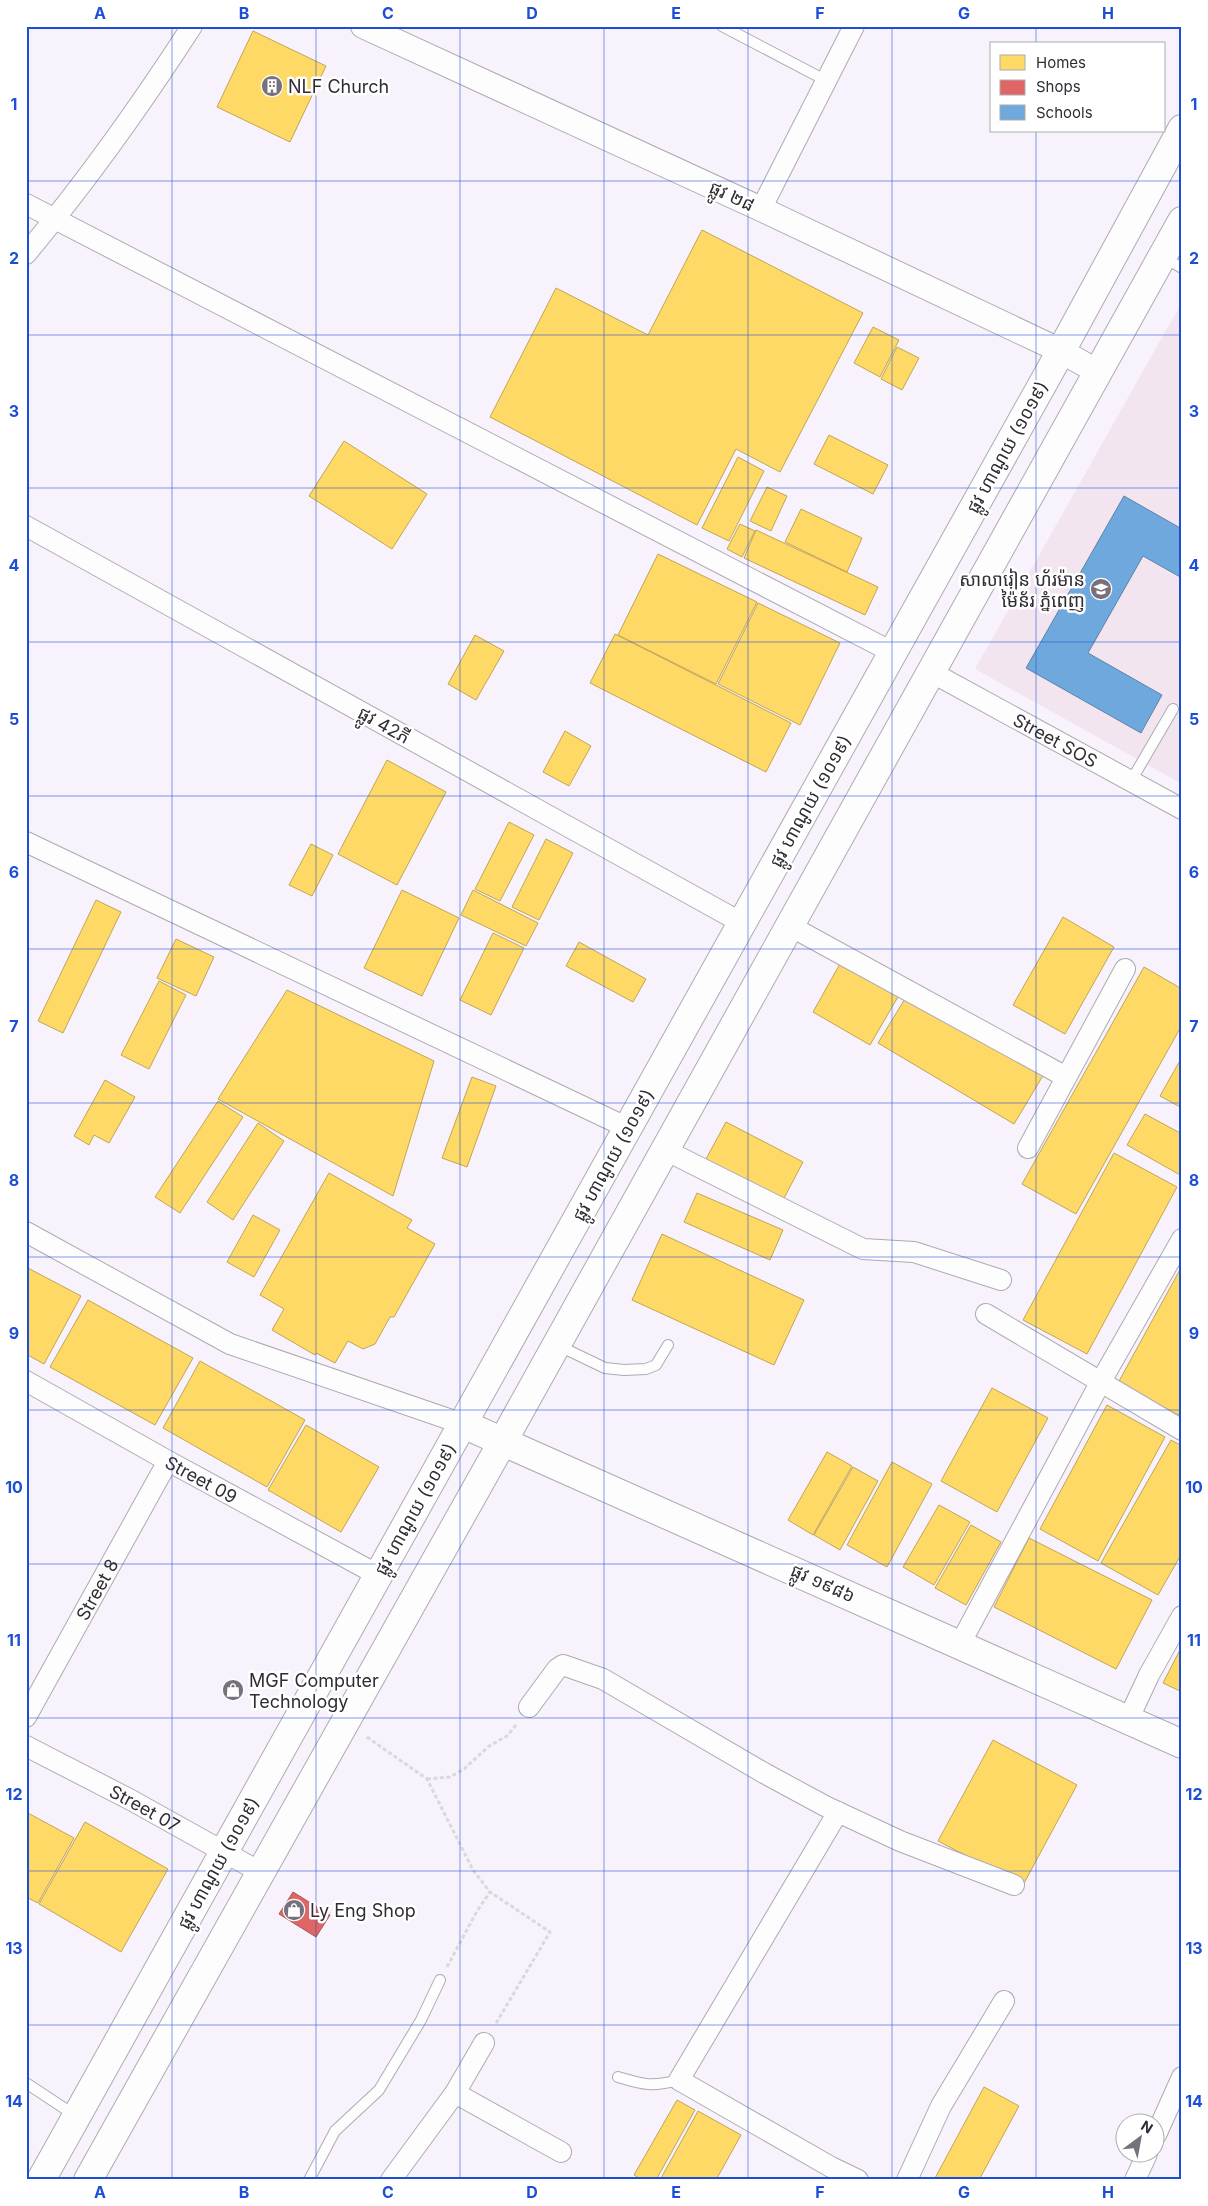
<svg xmlns="http://www.w3.org/2000/svg" width="1208" height="2206" viewBox="0 0 1208 2206" font-family="Inter,'Noto Sans Khmer',sans-serif">
  <style>
    .education { fill: #f3e5f0 }
    .homes { fill: #ffd966; stroke: #c1a557 }
    .shops { fill: #e06666; stroke: #ac5557 }
    .schools { fill: #6fa8dc; stroke: #5c83aa }
    .lines { fill: none; stroke-linecap: round; stroke-linejoin: round }
    .service-casing { stroke: #aeaab2; stroke-width: 12 }
    .minor-casing { stroke: #aeaab2; stroke-width: 22 }
    .tertiary-casing { stroke: #aeaab2; stroke-width: 26 }
    .secondary-casing { stroke: #aeaab2; stroke-width: 30 }
    .primary-casing { stroke: #aeaab2; stroke-width: 30 }
    .path { stroke: #d9d8da; stroke-width: 3; stroke-dasharray: 4 2.5; stroke-linecap: butt }
    .service { stroke: #fefdfe; stroke-width: 10 }
    .minor { stroke: #fefdfe; stroke-width: 20 }
    .tertiary { stroke: #fefdfe; stroke-width: 24 }
    .secondary { stroke: #fefdfe; stroke-width: 28 }
    .primary { stroke: #fefdfe; stroke-width: 28 }
    .grid { fill: none; stroke: #1d4ed8; stroke-width: 1; stroke-opacity: 0.55 }
    .labels { text-anchor: middle; dominant-baseline: central; stroke-width: 5; stroke-linejoin: round; paint-order: stroke }
    .poi-label { font-size: 18px; fill: #312c34; stroke: #fff; text-anchor: start }
    .street-label { font-size: 18px; fill: #312c34; stroke: #fff }
    .neatline { fill: none; stroke: #1d4ed8; stroke-width: 2 }
    .grid-label { font-size: 16px; text-anchor: middle; font-weight: bold; fill: #1d4ed8 }
  </style>
  <rect width="100%" height="100%" fill="#f7f2fb"/>
  <!-- education -->
  <polygon class="education" points="1182,302 1182,784 975,669"/>
  <!-- homes -->
  <g class="homes">
    <polygon points="253,31 326,66 290,142 217,107"/>
    <polygon points="702,230 863,313 780,472 736,449 697,525 490,417 556,288 648,335"/>
    <polygon points="873,327 899,340 880,377 854,363"/>
    <polygon points="897,347 919,358 902,390 881,379"/>
    <polygon points="829,435 888,465 873,494 814,464"/>
    <polygon points="344,441 427,494 392,549 309,496"/>
    <polygon points="738,457 764,471 729,541 702,528"/>
    <polygon points="767,487 787,496 771,531 750,521"/>
    <polygon points="801,509 862,538 847,572 785,542"/>
    <polygon points="740,524 755,531 742,557 727,549"/>
    <polygon points="756,530 878,587 865,615 744,558"/>
    <polygon points="658,554 757,602 716,684 618,635"/>
    <polygon points="758,603 840,643 800,725 718,684"/>
    <polygon points="615,634 791,723 766,772 590,683"/>
    <polygon points="475,635 504,651 476,700 448,684"/>
    <polygon points="565,731 591,746 569,786 543,772"/>
    <polygon points="387,760 446,792 397,885 338,854"/>
    <polygon points="509,822 534,835 500,901 475,889"/>
    <polygon points="546,839 573,853 539,920 512,907"/>
    <polygon points="311,844 333,855 312,896 289,885"/>
    <polygon points="402,890 459,918 422,996 364,968"/>
    <polygon points="473,890 538,923 526,946 461,915"/>
    <polygon points="96,900 121,912 63,1033 38,1021"/>
    <polygon points="1063,917 1114,947 1065,1034 1013,1005"/>
    <polygon points="493,933 524,948 491,1015 460,1000"/>
    <polygon points="176,939 214,957 196,996 157,978"/>
    <polygon points="579,942 646,979 633,1002 566,966"/>
    <polygon points="841,962 899,995 870,1045 813,1012"/>
    <polygon points="1144,967 1182,989 1182,1025 1076,1214 1022,1184"/>
    <polygon points="159,981 186,995 149,1069 121,1055"/>
    <polygon points="287,990 434,1061 393,1196 218,1099"/>
    <polygon points="908,994 1044,1074 1014,1124 878,1043"/>
    <polygon points="1182,1057 1182,1108 1160,1096"/>
    <polygon points="472,1077 496,1086 467,1167 442,1158"/>
    <polygon points="105,1080 135,1097 109,1143 94,1135 89,1145 74,1136"/>
    <polygon points="218,1101 243,1117 180,1213 155,1197"/>
    <polygon points="1145,1114 1182,1134 1182,1176 1127,1145"/>
    <polygon points="726,1122 803,1162 783,1200 706,1159"/>
    <polygon points="258,1123 284,1141 233,1220 207,1202"/>
    <polygon points="1114,1153 1177,1187 1087,1354 1023,1320"/>
    <polygon points="329,1173 412,1220 407,1228 435,1244 394,1317 390,1317 375,1344 363,1349 348,1341 335,1363 316,1353 315,1355 272,1330 284,1309 260,1295"/>
    <polygon points="697,1193 783,1230 770,1260 684,1222"/>
    <polygon points="253,1215 280,1230 254,1277 227,1262"/>
    <polygon points="662,1234 804,1300 774,1365 632,1300"/>
    <polygon points="1182,1266 1182,1408 1178,1415 1118,1383"/>
    <polygon points="26,1267 81,1296 44,1364 26,1354"/>
    <polygon points="88,1300 193,1358 155,1425 50,1367"/>
    <polygon points="200,1361 305,1420 267,1487 163,1428"/>
    <polygon points="992,1388 1048,1418 997,1512 941,1481"/>
    <polygon points="1107,1405 1165,1437 1098,1561 1040,1529"/>
    <polygon points="306,1425 379,1467 341,1532 268,1490"/>
    <polygon points="1171,1440 1182,1446 1182,1553 1158,1595 1101,1563"/>
    <polygon points="827,1452 852,1466 813,1535 788,1520"/>
    <polygon points="892,1462 932,1484 887,1567 847,1545"/>
    <polygon points="853,1467 878,1481 840,1550 814,1535"/>
    <polygon points="939,1505 970,1522 934,1585 903,1567"/>
    <polygon points="971,1525 1001,1542 966,1605 935,1588"/>
    <polygon points="1029,1538 1152,1600 1116,1669 994,1607"/>
    <polygon points="1182,1646 1182,1692 1163,1683"/>
    <polygon points="993,1740 1077,1785 1023,1885 938,1841"/>
    <polygon points="26,1812 74,1838 38,1903 26,1897"/>
    <polygon points="85,1822 168,1869 121,1952 39,1904"/>
    <polygon points="984,2087 1019,2106 979,2180 934,2180"/>
    <polygon points="677,2100 695,2110 656,2180 642,2180 634,2175"/>
    <polygon points="698,2111 741,2135 716,2180 660,2180"/>
  </g>
  <!-- shops -->
  <polygon class="shops" points="293,1892 330,1915 316,1937 279,1914"/>
  <!-- schools -->
  <polygon class="schools" points="1124,496 1182,529 1182,578 1143,556 1088,653 1162,695 1141,733 1026,668"/>
  <g class="lines">
    <!-- service casing -->
    <g class="service-casing">
      <g id="service">
        <polyline points="722,26 827,81"/>
        <polyline points="1163,257 1182,268"/>
        <polyline points="1131,781 1173,709"/>
        <polyline points="557,1345 605,1368 624,1370 646,1369 656,1365 668,1345"/>
        <path d="M 618,2077 C 645,2085 652,2087 679,2080"/>
        <polyline points="26,2083 76,2116"/>
        <polyline points="309,2180 335,2131 379,2090 421,2020 440,1980"/>
      </g>
    </g>
    <!-- minor casing -->
    <g class="minor-casing">
      <g id="minor">
        <polyline points="26,204 892,652"/>
        <polyline points="761,209 854,26"/>
        <path d="M 26,254 C 86,182 141,105 192,26"/>
        <polyline points="26,526 742,923"/>
        <path id="s1" d="M 931,672 L 1182,809"/>
        <polyline points="26,842 628,1128"/>
        <polyline points="790,926 1066,1077"/>
        <polyline points="1028,1148 1125,969"/>
        <polyline points="665,1150 863,1249 914,1252 1001,1280"/>
        <polyline points="26,1232 230,1344 463,1424"/>
        <polyline points="986,1314 1182,1430"/>
        <path id="s2" d="M 26,1381 L 168,1461 L 378,1575"/>
        <polyline points="960,1644 1100,1383 1182,1239"/>
        <polyline points="529,1707 557,1669 563,1665 603,1679 764,1773 825,1806 900,1841 1014,1885"/>
        <path id="s3" d="M 26,1717 L 168,1461"/>
        <polyline points="1128,1720 1149,1675 1182,1616"/>
        <path id="s4" d="M 26,1746 L 131,1800 L 260,1872"/>
        <polyline points="838,1812 679,2080 831,2167 858,2180"/>
        <polyline points="455,2093 561,2152"/>
        <polyline points="1156,2135 1182,2077"/>
        <polyline points="391,2180 455,2093 484,2043"/>
        <polyline points="907,2180 941,2106 1004,2001"/>
        <polyline points="1135,2180 1147,2154"/>
      </g>
    </g>
    <!-- tertiary casing -->
    <g class="tertiary-casing">
      <polyline id="tertiary" points="363,26 761,209 1061,351 1098,372"/>
    </g>
    <!-- secondary casing -->
    <g class="secondary-casing">
      <polyline id="secondary" points="463,1424 1182,1744"/>
    </g>
    <!-- primary casing -->
    <g class="primary-casing">
      <g id="primary">
        <polyline points="41,2180 1061,351 1182,129"/>
        <polyline points="88,2180 503,1441 1182,221"/>
      </g>
    </g>
    <!-- path -->
    <g class="path">
      <polyline points="367,1737 427,1779 473,1870 490,1892 550,1932 495,2025"/>
      <polyline points="427,1779 450,1777 464,1769 489,1746 507,1736 517,1724"/>
      <polyline points="447,1967 477,1911 490,1892"/>
    </g>
    <!-- service -->
    <use href="#service" class="service"/>
    <!-- minor -->
    <use href="#minor" class="minor"/>
    <!-- tertiary -->
    <use href="#tertiary" class="tertiary"/>
    <!-- secondary -->
    <use href="#secondary" class="secondary"/>
    <!-- primary -->
    <use href="#primary" class="primary"/>
  </g>
  <!-- grid -->
  <path class="grid" d="M 172,26 L 172,2180M 316,26 L 316,2180M 460,26 L 460,2180M 604,26 L 604,2180M 748,26 L 748,2180M 892,26 L 892,2180M 1036,26 L 1036,44M 1036,131 L 1036,2180M 26,181 L 1182,181M 26,335 L 1182,335M 26,488 L 1182,488M 26,642 L 1182,642M 26,796 L 1182,796M 26,949 L 1182,949M 26,1103 L 1182,1103M 26,1257 L 1182,1257M 26,1410 L 1182,1410M 26,1564 L 1182,1564M 26,1718 L 1182,1718M 26,1871 L 1182,1871M 26,2025 L 1182,2025"/>
  <!-- icons -->
  <defs>
    <g id="building-disc" transform="scale(1.125)"><circle r="9.5" fill="#76717a" stroke="#fff"/><path d="M-4-6H4V6H1V3H-1V6H-4ZM-2.5-4.3h1.7v1.8h-1.7ZM.8-4.3h1.7v1.8H.8ZM-2.5-1h1.7V.8h-1.7ZM.8-1h1.7V.8H.8Z" fill="#fff"/></g>
    <g id="school-disc" transform="scale(1.125)"><circle r="9.5" fill="#76717a" stroke="#fff"/><path d="M0-5L7-2L0 1L-7-2ZM-4 1L0 2.5L4 1V4Q0 6-4 4Z" fill="#fff"/></g>
    <g id="shop-disc" transform="scale(1.125)"><circle r="9.5" fill="#76717a" stroke="#fff"/><path d="M-5-2.5h2.3a2.7 3.5 0 0 1 5.4 0H5L5.5 6h-11ZM-1.5-2.5h3a1.5 2.3 0 0 0-3 0Z" fill="#fff"/></g>
  </defs>
  <g fill-rule="evenodd">
    <use href="#building-disc" x="272" y="86"/>
    <use href="#school-disc" x="1101" y="589"/>
    <use href="#shop-disc" x="233" y="1690"/>
    <use href="#shop-disc" x="294" y="1910"/>
  </g>
  <g class="labels">
    <!-- poi labels -->
    <g class="poi-label">
      <text x="288" y="86">NLF Church</text>
      <text x="1085" y="579" text-anchor="end">សាលារៀន ហ័រម៉ាន<tspan x="1085" dy="21">ម៉ៃន័រ ភ្នំពេញ</tspan></text>
      <text x="249" y="1680">MGF Computer<tspan x="249" dy="21">Technology</tspan></text>
      <text x="310" y="1910">Ly Eng Shop</text>
    </g>
    <!-- street labels -->
    <g class="street-label">
      <text transform="translate(732 196) rotate(25)">ផ្លូវ ២៨</text>
      <text transform="translate(1007 447) rotate(-61)">ផ្លូវ ហាណូយ (១០១៩)</text>
      <text transform="translate(384 725) rotate(29)">ផ្លូវ 42ភី</text>
      <text stroke="none"><textPath href="#s1" startOffset="142">Street SOS</textPath></text>
      <text transform="translate(810 801) rotate(-61)">ផ្លូវ ហាណូយ (១០១៩)</text>
      <text transform="translate(613 1155) rotate(-61)">ផ្លូវ ហាណូយ (១០១៩)</text>
      <text stroke="none"><textPath href="#s2" startOffset="201">Street 09</textPath></text>
      <text transform="translate(415 1509) rotate(-61)">ផ្លូវ ហាណូយ (១០១៩)</text>
      <text transform="translate(823 1583) rotate(24)">ផ្លូវ ១៩៨៦</text>
      <text stroke="none"><textPath href="#s3" startOffset="146">Street 8</textPath></text>
      <text stroke="none"><textPath href="#s4" startOffset="134">Street 07</textPath></text>
      <text transform="translate(218 1863) rotate(-61)">ផ្លូវ ហាណូយ (១០១៩)</text>
    </g>
  </g>
  <!-- border -->
  <rect width="1208" height="2206" fill="none" stroke="#ffffff" stroke-width="55"/>
  <!-- legend -->
  <rect x="990" y="42" width="175" height="90" fill="#ffffff" stroke="#adabae"/>
  <rect x="1000" y="55" width="25" height="15" fill="#ffd966" stroke="#adabae"/>
  <text x="1036" y="68" font-size="15" fill="#312c34">Homes</text>
  <rect x="1000" y="80" width="25" height="15" fill="#e06666" stroke="#adabae"/>
  <text x="1036" y="92" font-size="15" fill="#312c34">Shops</text>
  <rect x="1000" y="105" width="25" height="15" fill="#6fa8dc" stroke="#adabae"/>
  <text x="1036" y="118" font-size="15" fill="#312c34">Schools</text>
  <!-- north arrow -->
  <g transform="translate(1140 2138) rotate(32)"><circle r="24" fill="#ffffff" stroke="#adabae"/>
  <path d="M0-4L9 19L0 12L-9 19Z" fill="#76717a"/>
  <text y="-8" font-size="14" font-weight="bold" text-anchor="middle" fill="#312c34">N</text>
  </g>
  <rect x="28" y="28" width="1152" height="2150" class="neatline"/>
  <g class="grid-label">
    <text x="100" y="19">A</text>
    <text x="244" y="19">B</text>
    <text x="388" y="19">C</text>
    <text x="532" y="19">D</text>
    <text x="676" y="19">E</text>
    <text x="820" y="19">F</text>
    <text x="964" y="19">G</text>
    <text x="1108" y="19">H</text>
    <text x="14" y="110">1</text>
    <text x="1194" y="110">1</text>
    <text x="14" y="264">2</text>
    <text x="1194" y="264">2</text>
    <text x="14" y="417">3</text>
    <text x="1194" y="417">3</text>
    <text x="14" y="571">4</text>
    <text x="1194" y="571">4</text>
    <text x="14" y="725">5</text>
    <text x="1194" y="725">5</text>
    <text x="14" y="878">6</text>
    <text x="1194" y="878">6</text>
    <text x="14" y="1032">7</text>
    <text x="1194" y="1032">7</text>
    <text x="14" y="1186">8</text>
    <text x="1194" y="1186">8</text>
    <text x="14" y="1339">9</text>
    <text x="1194" y="1339">9</text>
    <text x="14" y="1493">10</text>
    <text x="1194" y="1493">10</text>
    <text x="14" y="1646">11</text>
    <text x="1194" y="1646">11</text>
    <text x="14" y="1800">12</text>
    <text x="1194" y="1800">12</text>
    <text x="14" y="1954">13</text>
    <text x="1194" y="1954">13</text>
    <text x="14" y="2107">14</text>
    <text x="1194" y="2107">14</text>
    <text x="100" y="2198">A</text>
    <text x="244" y="2198">B</text>
    <text x="388" y="2198">C</text>
    <text x="532" y="2198">D</text>
    <text x="676" y="2198">E</text>
    <text x="820" y="2198">F</text>
    <text x="964" y="2198">G</text>
    <text x="1108" y="2198">H</text>
  </g>
</svg>
